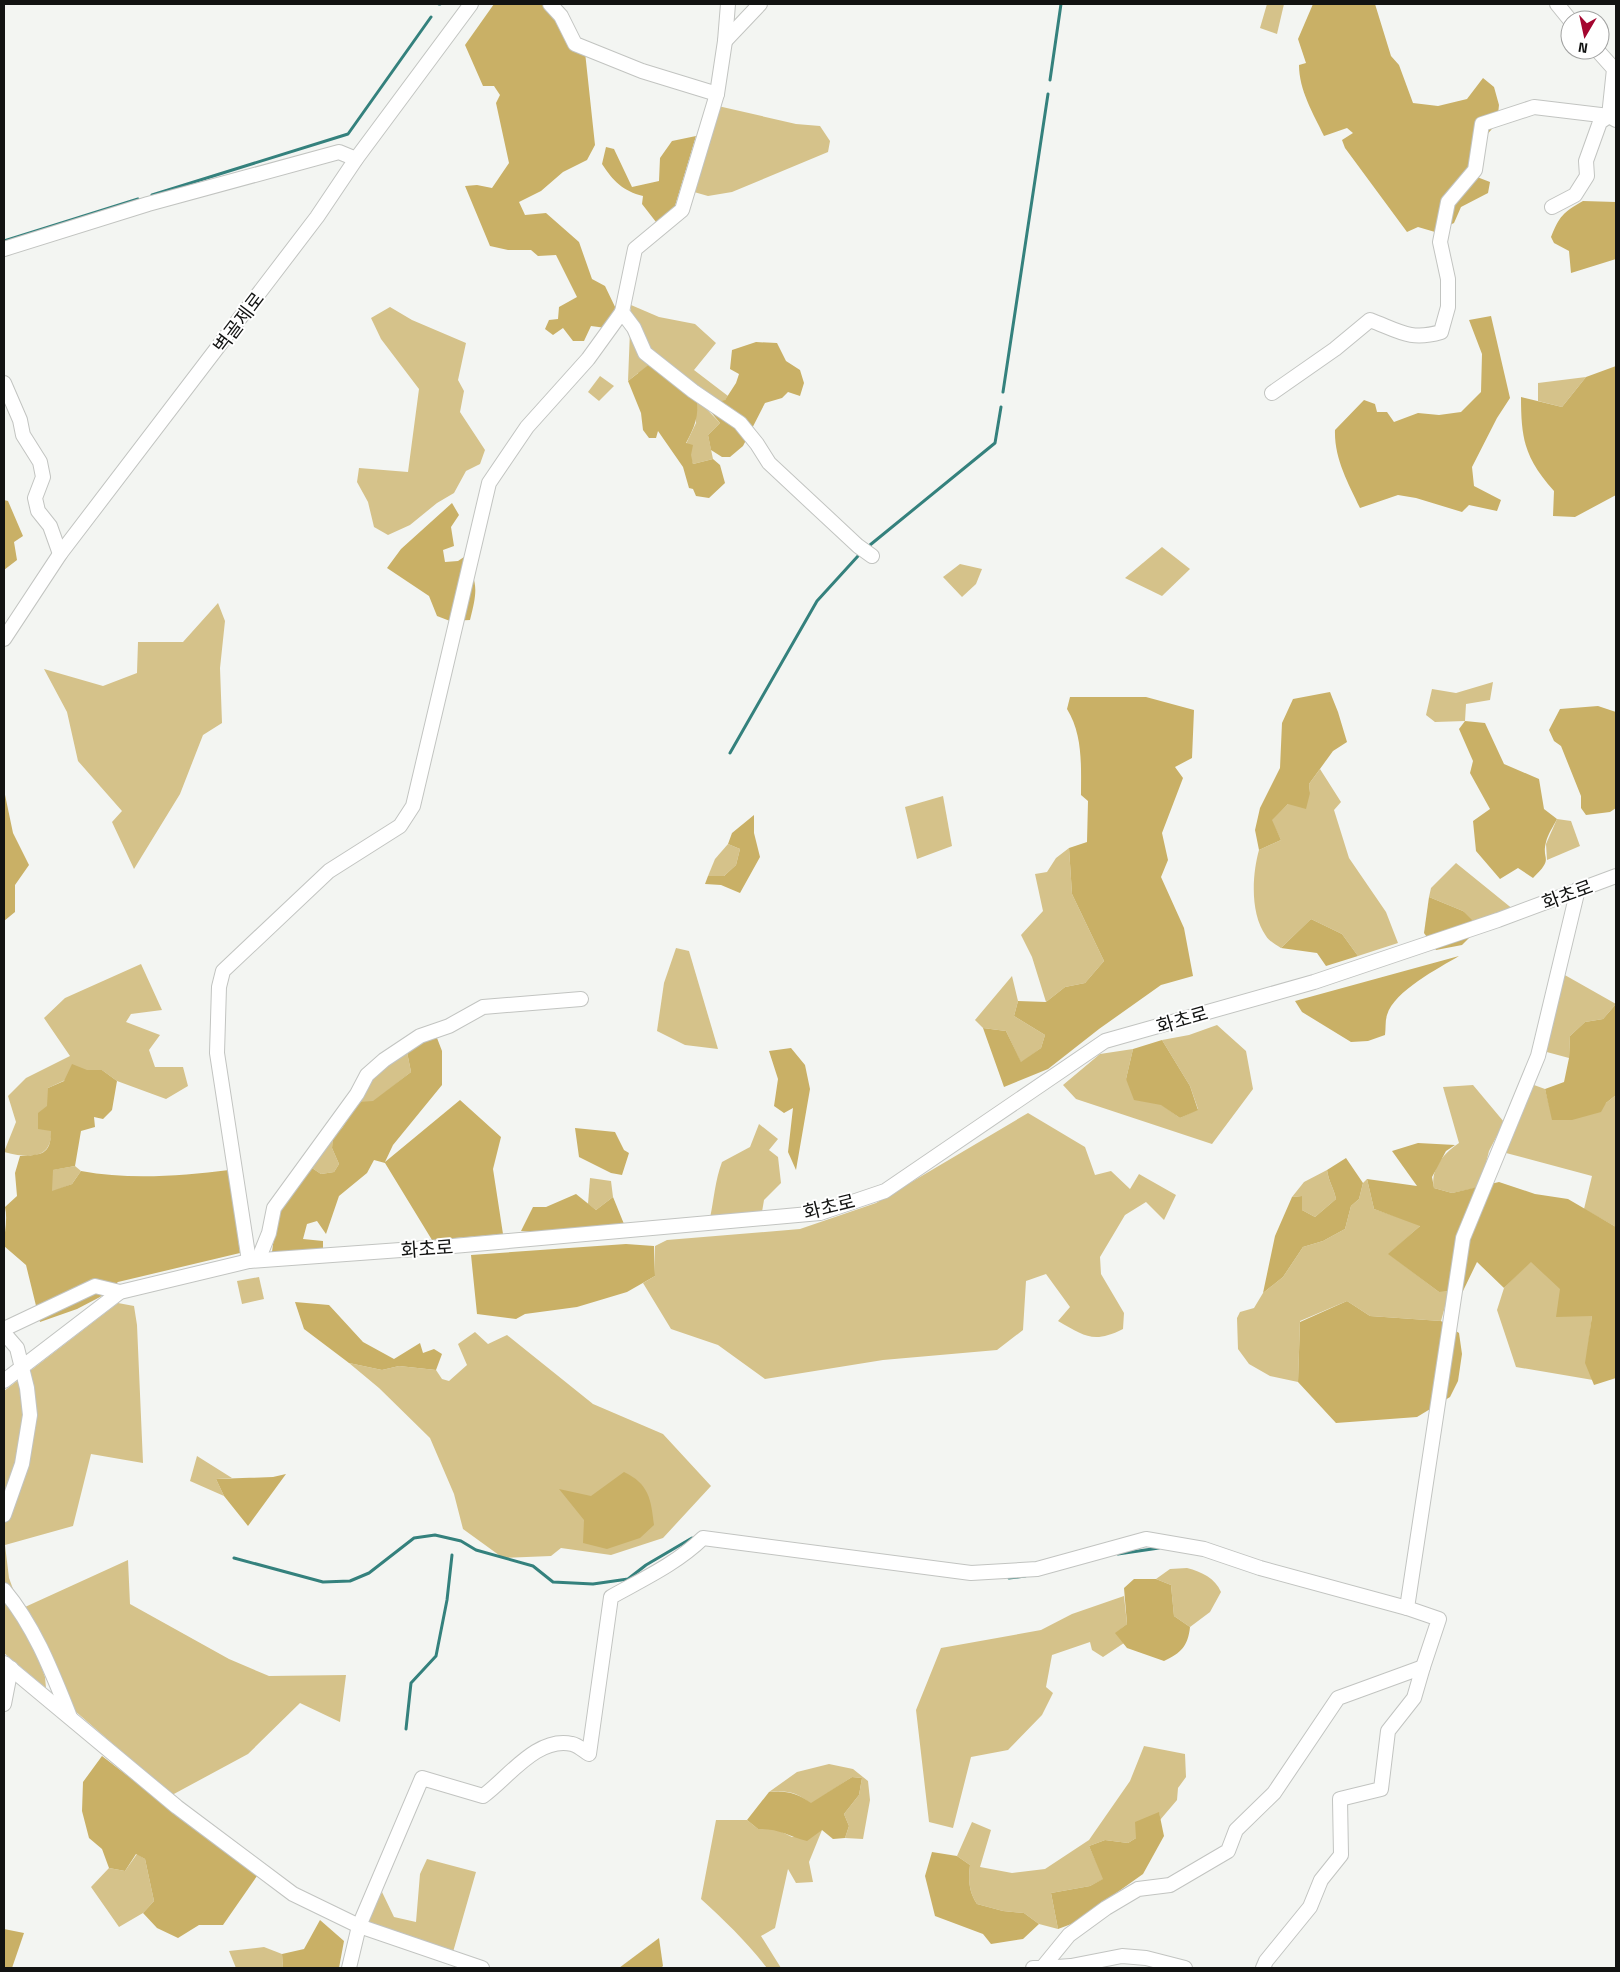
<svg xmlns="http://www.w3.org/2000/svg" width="1620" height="1972" viewBox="0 0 1620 1972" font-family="'Titillium Web','Noto Sans KR',sans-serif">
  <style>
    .green { fill: #d5c28a }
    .forest { fill: #c9b066 }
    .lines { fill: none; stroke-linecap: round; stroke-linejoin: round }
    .stream { stroke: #34817d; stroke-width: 3 }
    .minor-casing { stroke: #c2c4c1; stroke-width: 16 }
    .minor { stroke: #fff; stroke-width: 14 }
    .labels { text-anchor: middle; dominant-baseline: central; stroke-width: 4; stroke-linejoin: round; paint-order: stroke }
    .street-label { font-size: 19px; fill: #121312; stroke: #fff }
  </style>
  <rect width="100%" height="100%" fill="#f3f5f2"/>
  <!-- green -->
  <g class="green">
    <polygon points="1267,4 1284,4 1277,34 1260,28"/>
    <polygon points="718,106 796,124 820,126 830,141 828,152 732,192 708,196 694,192"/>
    <polygon points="631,305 659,317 695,324 716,343 694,370 728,396 725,400 715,401 638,373 628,381"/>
    <polygon points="390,307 412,320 466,343 458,380 464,391 460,412 485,450 480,464 466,471 454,493 437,503 410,525 388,535 374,527 368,502 357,482 359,468 408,472 419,389 381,339 371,318"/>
    <polygon points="600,376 614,386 599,401 588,392"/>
    <polygon points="1586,377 1562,407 1538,401 1538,383"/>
    <polygon points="696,398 720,423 708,435 713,459 693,464 686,444 696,423"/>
    <polygon points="1162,547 1190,569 1162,596 1125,578"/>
    <polygon points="960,564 982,569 976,584 962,597 943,577"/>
    <polygon points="218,603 225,621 220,668 222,723 203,735 180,794 134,869 112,822 122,811 78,761 67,712 44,669 103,686 137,673 138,642 183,642"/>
    <polygon points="1493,682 1490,700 1466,704 1465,721 1435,722 1426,715 1432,689 1456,693"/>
    <path d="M 1320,769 L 1341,802 L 1334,810 L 1349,858 L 1386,912 L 1398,943 L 1358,956 L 1342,934 L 1311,919 L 1281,948 C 1276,945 1269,941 1266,936 C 1250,914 1252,875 1259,850 L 1281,840 L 1271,820 L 1288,804 L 1310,793 L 1309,784 Z"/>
    <polygon points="943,796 952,846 917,859 905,807"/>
    <polygon points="1557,819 1571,821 1580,846 1547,860 1546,844"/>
    <polygon points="728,844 740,849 736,865 724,876 708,876 715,859"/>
    <polygon points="1069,848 1072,894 1104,961 1085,983 1065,987 1046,1002 1032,957 1021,935 1043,911 1035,874 1047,872 1056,858"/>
    <polygon points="1456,863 1514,910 1472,925 1463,911 1429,897 1431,888"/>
    <polygon points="676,948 689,951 718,1049 685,1045 657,1031 664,983"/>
    <path d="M 141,964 L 162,1010 L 131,1014 L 126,1022 L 160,1035 L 149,1050 L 155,1067 L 183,1067 L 188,1086 L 166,1099 L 117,1081 L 102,1070 L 87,1070 L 48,1088 C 51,1131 65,1168 4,1152 L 16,1122 L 8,1096 L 26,1078 L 70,1056 L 44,1018 L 65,998 Z"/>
    <polygon points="1563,974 1616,1004 1603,1019 1585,1022 1570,1036 1569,1058 1543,1051"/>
    <polygon points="1012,976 1018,1001 1014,1016 1045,1035 1041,1048 1021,1063 1006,1031 983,1028 975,1020"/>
    <polygon points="1217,1025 1246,1051 1253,1089 1212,1144 1076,1099 1063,1085 1100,1054 1133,1049 1126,1079 1180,1118 1198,1109 1190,1086 1162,1040 1189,1035"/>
    <path d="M 407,1052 L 411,1072 L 373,1102 L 359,1102 C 373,1073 380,1068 407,1052 Z"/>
    <path d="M 1473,1085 L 1504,1122 L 1489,1151 L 1480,1187 L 1452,1193 L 1434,1188 C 1430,1169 1444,1153 1459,1143 L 1443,1087 Z"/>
    <polygon points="1534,1085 1545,1089 1553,1120 1606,1103 1616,1095 1616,1227 1584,1209 1592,1176 1506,1153"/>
    <path d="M 1028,1113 L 1085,1147 L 1095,1175 L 1111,1171 L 1130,1189 L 1139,1174 L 1176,1195 L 1164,1220 L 1146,1202 L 1125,1215 L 1100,1257 L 1101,1274 L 1124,1313 L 1123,1329 C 1093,1344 1085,1336 1058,1321 L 1070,1307 L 1046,1274 L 1026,1281 L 1023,1330 L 997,1350 L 883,1360 L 765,1379 L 718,1345 L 671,1329 L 643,1283 L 655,1276 L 655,1246 L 667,1240 L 800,1229 L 876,1203 Z"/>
    <path d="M 759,1124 L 778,1139 L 769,1150 L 778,1157 L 781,1183 L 764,1200 L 762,1212 L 710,1218 C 714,1199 715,1181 722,1162 L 750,1147 Z"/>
    <polygon points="333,1135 332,1148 339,1164 334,1172 321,1174 309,1166"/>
    <polygon points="75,1166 81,1171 72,1184 52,1192 52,1170"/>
    <path d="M 1327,1170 C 1329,1183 1334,1188 1336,1199 L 1315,1217 L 1302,1210 L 1302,1196 L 1292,1197 L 1304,1182 Z"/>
    <polygon points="590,1178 611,1181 613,1197 596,1210 588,1204"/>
    <polygon points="1367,1179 1374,1209 1421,1225 1389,1254 1439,1292 1449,1292 1441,1321 1370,1316 1347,1301 1300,1321 1298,1382 1270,1376 1249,1364 1238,1349 1237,1318 1240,1312 1254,1308 1263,1293 1283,1277 1303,1247 1323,1241 1345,1229 1351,1206 1359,1199 1363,1183"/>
    <polygon points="1531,1261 1592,1316 1586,1363 1593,1380 1516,1367 1497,1310 1504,1288"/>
    <polygon points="259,1277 264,1299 242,1304 237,1281"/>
    <polygon points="118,1303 134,1306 137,1325 143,1463 91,1454 73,1526 5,1545 9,1578 45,1677 46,1688 4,1653 4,1391"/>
    <polygon points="475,1332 488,1344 507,1335 593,1404 663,1434 711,1486 663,1538 611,1555 561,1548 551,1556 503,1558 463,1529 454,1494 430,1438 379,1388 349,1363 382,1370 399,1366 436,1370 442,1379 449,1381 467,1365 458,1344"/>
    <polygon points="197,1456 232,1478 216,1479 224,1496 190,1481"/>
    <polygon points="128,1560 130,1604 229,1659 269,1676 346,1675 340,1722 300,1703 248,1754 172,1795 75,1711 25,1607"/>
    <path d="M 1187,1568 C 1202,1572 1215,1578 1221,1592 L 1210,1612 L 1190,1627 L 1174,1616 L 1171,1585 L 1156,1579 L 1170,1569 Z"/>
    <polygon points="1124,1596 1127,1624 1116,1633 1124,1643 1103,1657 1092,1650 1090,1642 1052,1655 1046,1687 1053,1693 1042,1715 1008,1750 971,1757 953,1828 929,1822 916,1710 941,1648 1041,1630 1072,1614"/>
    <path d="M 1144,1746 L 1185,1754 L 1186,1777 L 1178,1788 L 1177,1800 L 1160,1820 L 1159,1813 L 1136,1838 L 1128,1843 L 1105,1840 L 1089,1846 L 1104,1879 L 1090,1886 L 1051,1893 L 1058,1929 L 1039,1924 L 1024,1913 L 1003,1911 L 977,1904 C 969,1892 968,1880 970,1865 L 957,1856 L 972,1822 L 991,1830 L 980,1867 L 1012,1873 L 1045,1869 L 1089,1840 L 1130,1781 Z"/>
    <path d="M 829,1764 L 853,1769 L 868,1781 L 870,1800 L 863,1839 L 845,1838 L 849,1826 L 844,1814 L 859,1795 L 862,1778 L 852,1777 L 811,1804 C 797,1792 786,1790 769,1792 L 797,1772 Z"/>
    <path d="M 716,1820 L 747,1820 L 758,1829 L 774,1828 L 792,1837 L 822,1830 L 809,1862 L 813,1882 L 796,1883 L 788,1869 L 775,1928 L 761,1936 L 781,1968 L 767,1968 C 747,1942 725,1921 701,1899 Z"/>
    <polygon points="137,1854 145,1859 154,1901 143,1913 119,1927 91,1887 109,1868 125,1871"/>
    <polygon points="427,1859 476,1872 453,1952 365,1924 382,1892 394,1917 416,1922 420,1874"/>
    <polygon points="264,1947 282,1954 283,1968 236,1968 229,1951"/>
  </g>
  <!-- forest -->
  <g class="forest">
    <polygon points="494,4 559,4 585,52 595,145 587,160 563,172 541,191 519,202 525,215 546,213 579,242 592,279 605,286 617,311 606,328 591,326 584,341 573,341 563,328 553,335 545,329 549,320 558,319 559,307 577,297 556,255 538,256 531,250 508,250 490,246 465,186 477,185 492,188 509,163 496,103 500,95 494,86 483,86 465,45"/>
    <path d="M 1313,4 L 1375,4 L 1391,56 L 1399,65 L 1413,103 L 1438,106 L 1467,99 L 1483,78 L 1494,87 L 1499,105 L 1497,123 L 1485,137 L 1477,177 L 1490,182 L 1488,193 L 1461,207 L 1454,223 L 1435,232 L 1418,227 L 1407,232 L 1345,148 L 1342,140 L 1353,133 L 1347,128 L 1324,136 C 1313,113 1299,90 1299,65 L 1306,63 L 1298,39 Z"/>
    <path d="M 696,136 L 675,206 L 656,222 L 642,204 L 643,196 C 623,191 613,181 602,164 L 606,147 L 614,149 L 632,187 L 659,181 L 660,158 L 672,141 Z"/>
    <path d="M 1583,201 L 1616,202 L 1616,259 L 1571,273 L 1569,251 L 1554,243 L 1551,237 C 1559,217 1563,212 1583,201 Z"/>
    <path d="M 1491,316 L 1510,398 L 1497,418 L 1472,467 L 1474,486 L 1501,500 L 1497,511 L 1469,505 L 1462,512 L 1416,498 L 1398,495 L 1360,508 C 1348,483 1334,458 1335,430 L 1364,400 L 1375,404 L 1377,412 L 1387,412 L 1394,422 L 1418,413 L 1439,415 L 1461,412 L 1481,392 L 1482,354 L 1469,320 Z"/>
    <polygon points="756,342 777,343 786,361 800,370 804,383 800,396 788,392 782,398 765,403 743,446 730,457 722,457 711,450 708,435 720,423 709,410 715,401 725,400 736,383 739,374 730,369 732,350"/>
    <path d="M 651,363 L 696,398 C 700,415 694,428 686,443 L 693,445 L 691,455 L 693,464 L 713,459 L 720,465 L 725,483 L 709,498 L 696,496 L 693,489 L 689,488 L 683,467 L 658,431 L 656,438 L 649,438 L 643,430 L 641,413 L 628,381 Z"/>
    <path d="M 1616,366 L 1616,495 L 1575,517 L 1553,516 L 1554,491 C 1525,458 1521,440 1521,397 L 1562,407 L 1586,377 Z"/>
    <polygon points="4,500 8,501 23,536 14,542 17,560 4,570"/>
    <path d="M 452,503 L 459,515 L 451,527 L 454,546 L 443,550 L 445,562 L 458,561 L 464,557 C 479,583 477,592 470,620 L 450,621 L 437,616 L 429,596 L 387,568 L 401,549 Z"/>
    <polygon points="1330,692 1338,712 1347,742 1333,751 1309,784 1310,793 1306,809 1288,804 1272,820 1281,840 1259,850 1255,830 1260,808 1280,768 1282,723 1293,699"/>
    <path d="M 1070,697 L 1146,697 L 1194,710 L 1192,758 L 1175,767 L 1183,778 L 1162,833 L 1168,860 L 1161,877 L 1184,928 L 1193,976 L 1161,985 L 1099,1029 L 1048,1069 L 1004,1087 L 983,1028 L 1006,1031 L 1021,1062 L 1041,1048 L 1045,1035 L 1014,1016 L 1018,1001 L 1046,1002 L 1065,987 L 1085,983 L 1104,961 L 1072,894 L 1069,848 L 1087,842 L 1088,801 L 1081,795 C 1081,765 1083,735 1067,709 Z"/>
    <polygon points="1598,706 1616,712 1616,808 1610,812 1586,815 1581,808 1581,796 1561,746 1554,741 1549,730 1560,709"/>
    <path d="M 1465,721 L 1485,723 L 1504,764 L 1539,779 L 1544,809 L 1557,819 C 1553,827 1548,834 1546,842 C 1541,861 1555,857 1533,878 L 1518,868 L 1500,879 L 1476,851 L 1473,821 L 1490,809 L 1470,773 L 1473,761 L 1459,729 Z"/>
    <polygon points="4,790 13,833 29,865 15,885 15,912 4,921"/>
    <polygon points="754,815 754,833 760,857 740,893 721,885 705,884 708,876 724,876 736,865 740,849 728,844 732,833"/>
    <polygon points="1429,897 1463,911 1472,920 1471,936 1462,945 1436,950 1424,933"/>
    <polygon points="1311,919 1342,934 1358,956 1326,966 1317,953 1281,948"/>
    <path d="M 1459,956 C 1439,968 1394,991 1387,1015 C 1385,1021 1386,1028 1385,1035 L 1368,1041 L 1351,1042 L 1302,1012 L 1295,1001 Z"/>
    <polygon points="1616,1004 1616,1095 1606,1103 1601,1112 1572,1120 1552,1120 1545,1089 1564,1082 1569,1058 1570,1036 1585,1022 1603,1019"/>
    <path d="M 437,1038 L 442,1051 L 442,1085 L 393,1145 L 385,1162 L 460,1100 L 501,1137 L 493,1169 L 503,1234 L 432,1240 L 385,1163 L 374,1160 L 367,1173 L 339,1196 L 326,1234 L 317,1221 L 307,1224 L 303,1239 L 323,1241 L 323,1250 L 297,1253 L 272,1252 C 278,1210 284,1200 309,1166 L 321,1174 L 334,1172 L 339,1164 L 332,1148 L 333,1135 L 342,1128 L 359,1102 L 373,1101 L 411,1072 L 407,1052 L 423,1041 Z"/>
    <polygon points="1162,1040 1190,1086 1198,1110 1180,1118 1161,1105 1134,1100 1126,1079 1133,1049"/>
    <polygon points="791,1048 805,1065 810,1089 796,1170 788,1152 793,1108 784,1113 774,1106 778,1079 769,1051"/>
    <path d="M 72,1064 L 87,1070 L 102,1070 L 117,1081 L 112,1110 L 103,1119 L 94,1117 L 95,1127 L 81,1131 L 75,1166 L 53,1170 L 52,1191 L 72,1184 L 81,1171 C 129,1180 181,1176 229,1170 L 240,1253 L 118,1282 L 100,1297 L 77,1309 L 40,1322 L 26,1265 L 4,1246 C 4,1233 8,1220 5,1207 L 17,1196 L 15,1173 L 20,1156 C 41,1155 51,1155 51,1131 L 38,1129 L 38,1113 L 47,1106 L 48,1088 L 64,1081 Z"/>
    <polygon points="575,1128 615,1132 624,1150 629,1153 622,1175 611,1173 579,1157"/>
    <polygon points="1418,1143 1455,1145 1446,1151 1432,1177 1434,1188 1452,1193 1499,1182 1535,1194 1568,1199 1616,1227 1616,1378 1594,1385 1585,1363 1592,1316 1556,1317 1560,1289 1531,1262 1504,1288 1477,1262 1463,1291 1439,1292 1388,1254 1420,1226 1374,1209 1367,1179 1417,1186 1392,1151"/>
    <path d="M 1346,1158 L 1363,1183 L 1359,1199 L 1351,1206 L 1345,1229 L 1323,1241 L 1303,1247 L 1283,1277 L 1263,1293 L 1275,1236 L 1292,1197 L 1302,1196 L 1302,1210 L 1315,1217 L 1336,1199 C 1334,1188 1329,1183 1327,1170 Z"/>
    <polygon points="576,1194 596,1210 613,1197 624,1224 533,1232 521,1231 533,1207 546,1207"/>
    <polygon points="626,1244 654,1246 655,1276 627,1292 577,1307 525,1314 516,1319 477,1314 471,1255"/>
    <polygon points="1347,1301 1370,1316 1441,1321 1459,1333 1462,1354 1458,1381 1450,1397 1417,1417 1336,1423 1298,1382 1300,1322"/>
    <polygon points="295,1302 329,1305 363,1342 394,1359 420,1343 423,1353 434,1349 442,1354 436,1370 399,1366 382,1370 349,1363 304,1329"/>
    <path d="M 624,1472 C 649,1484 651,1499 654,1525 L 640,1538 L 607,1549 L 583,1543 L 584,1520 L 559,1489 L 591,1496 Z"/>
    <polygon points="286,1474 248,1526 224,1496 216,1479 273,1477"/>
    <path d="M 1134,1579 L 1156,1579 L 1171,1585 L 1174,1616 L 1190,1627 C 1188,1646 1181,1653 1164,1661 L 1127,1648 L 1115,1633 L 1127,1624 L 1124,1588 Z"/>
    <polygon points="102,1756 257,1876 223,1925 199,1925 178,1938 157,1928 143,1913 154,1901 145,1859 136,1854 125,1871 109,1868 102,1849 89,1838 82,1811 83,1782"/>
    <path d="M 852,1777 L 862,1778 L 859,1795 L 844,1814 L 849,1826 L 845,1838 L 833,1839 L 822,1830 L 807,1841 C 788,1836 778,1828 758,1829 L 747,1820 L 769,1792 C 786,1790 797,1793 811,1803 Z"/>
    <polygon points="1159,1812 1164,1836 1143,1874 1074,1923 1058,1929 1051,1893 1090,1886 1103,1879 1089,1846 1105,1840 1128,1843 1136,1838 1135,1822"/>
    <path d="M 932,1852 L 957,1856 L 970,1865 C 968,1880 969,1892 977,1904 L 1003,1911 L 1024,1913 L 1039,1924 L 1023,1939 L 991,1944 L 983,1934 L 935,1916 L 925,1876 Z"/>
    <polygon points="320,1920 344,1941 339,1968 283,1968 282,1954 304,1949"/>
    <polygon points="4,1929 24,1933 12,1968 4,1968"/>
    <polygon points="659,1938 663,1966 661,1968 619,1968"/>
  </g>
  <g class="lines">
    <!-- stream -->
    <g class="stream">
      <polyline points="439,4 440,4"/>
      <polyline points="1050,80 1061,4"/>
      <polyline points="152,195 348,134 431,17"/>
      <polyline points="4,241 138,199"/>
      <polyline points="1003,392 1048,94"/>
      <polyline points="870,545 995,443 1001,407"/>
      <polyline points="730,753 817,601 858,556"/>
      <polyline points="1118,1554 1159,1548"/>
      <polyline points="234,1558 323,1582 350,1581 369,1573 414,1538 435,1535 461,1541 476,1550 533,1566 553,1582 593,1584 628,1579 646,1565 692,1538"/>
      <polyline points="1009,1578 1025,1576"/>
      <polyline points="406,1729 411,1683 436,1656 447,1600 452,1555"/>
    </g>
    <!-- minor casing -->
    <g class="minor-casing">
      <g id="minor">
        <polyline points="550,4 561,16 575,44 642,71 717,94"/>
        <polyline points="728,4 725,41 717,94 682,210 635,249 622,312 634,328 645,353 693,391 740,423 757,444 769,463 858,546 872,556"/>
        <polyline points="1557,4 1570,20"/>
        <polyline points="725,41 760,4"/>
        <polyline points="1597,50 1614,69 1609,116 1616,120"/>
        <polyline points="4,249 148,204 339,152 356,159"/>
        <polyline points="4,383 20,420 23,435 40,462 43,477 35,498 38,511 50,526 60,554"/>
        <path d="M 1272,393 L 1335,349 L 1370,320 C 1399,331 1410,341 1441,332 L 1448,307 L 1448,279 L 1440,242 L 1448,202 L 1475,170 L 1482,124 L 1534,107 L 1609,116 L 1600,122 L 1586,161 L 1587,176 L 1575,195 L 1552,207"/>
        <polyline points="4,639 60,554 317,217 356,159 471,4"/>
        <polyline points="258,1260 269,1233 274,1208 357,1094 367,1075 384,1060 420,1036 449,1026 483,1007 581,999"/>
        <polyline points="249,1261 217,1053 219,987 223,971 329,871 400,826 413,806 489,483 527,427 588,359 622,312"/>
        <polyline points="4,1329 95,1286 120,1292"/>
        <polyline points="4,1333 17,1348 27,1388 30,1415 22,1464 4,1515"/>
        <polyline points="4,1381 120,1292 249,1261 442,1247 820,1213 885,1191 1105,1041 1314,982 1498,920 1616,876"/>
        <path d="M 4,1590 C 35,1627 52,1672 70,1717"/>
        <polyline points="4,1663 177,1807 293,1894 359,1926 482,1968"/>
        <polyline points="1423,1667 1439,1619 1407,1608 1463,1238 1538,1056 1578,889"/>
        <polyline points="4,1704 11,1668"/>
        <path d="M 349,1968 L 359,1926 L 422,1778 L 483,1796 C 508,1778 537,1736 572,1744 C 578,1745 584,1751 589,1754 L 611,1597 C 643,1579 676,1564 703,1538 L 971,1573 L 1037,1569 L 1146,1539 L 1204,1549 L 1260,1568 L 1407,1608"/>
        <polyline points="1033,1968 1042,1968 1069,1935 1106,1908 1138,1889 1170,1885 1228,1851 1236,1830 1274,1793 1338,1698 1423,1667 1414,1698 1388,1731 1381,1789 1340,1799 1341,1855 1321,1880 1310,1907 1266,1961 1263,1968"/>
        <polyline points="1042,1968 1071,1966 1122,1956 1146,1958 1185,1968"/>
      </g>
    </g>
    <!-- minor -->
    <use href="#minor" class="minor"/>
  </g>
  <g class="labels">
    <!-- street labels -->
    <g class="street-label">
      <text transform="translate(238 322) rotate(-53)">벽골제로</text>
      <text transform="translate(1567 894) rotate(-20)">화초로</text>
      <text transform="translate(1182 1019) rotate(-16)">화초로</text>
      <text transform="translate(829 1206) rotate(-14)">화초로</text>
      <text transform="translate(427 1248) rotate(-4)">화초로</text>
    </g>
  </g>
  <!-- border -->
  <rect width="1620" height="1972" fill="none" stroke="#121312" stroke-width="10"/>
  <!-- north arrow -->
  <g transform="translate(1585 35) rotate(189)"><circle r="24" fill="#ffffff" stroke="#a0a1a0"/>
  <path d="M0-4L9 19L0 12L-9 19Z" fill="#a4062f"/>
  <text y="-8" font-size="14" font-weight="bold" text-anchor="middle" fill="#121312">N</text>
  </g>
</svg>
